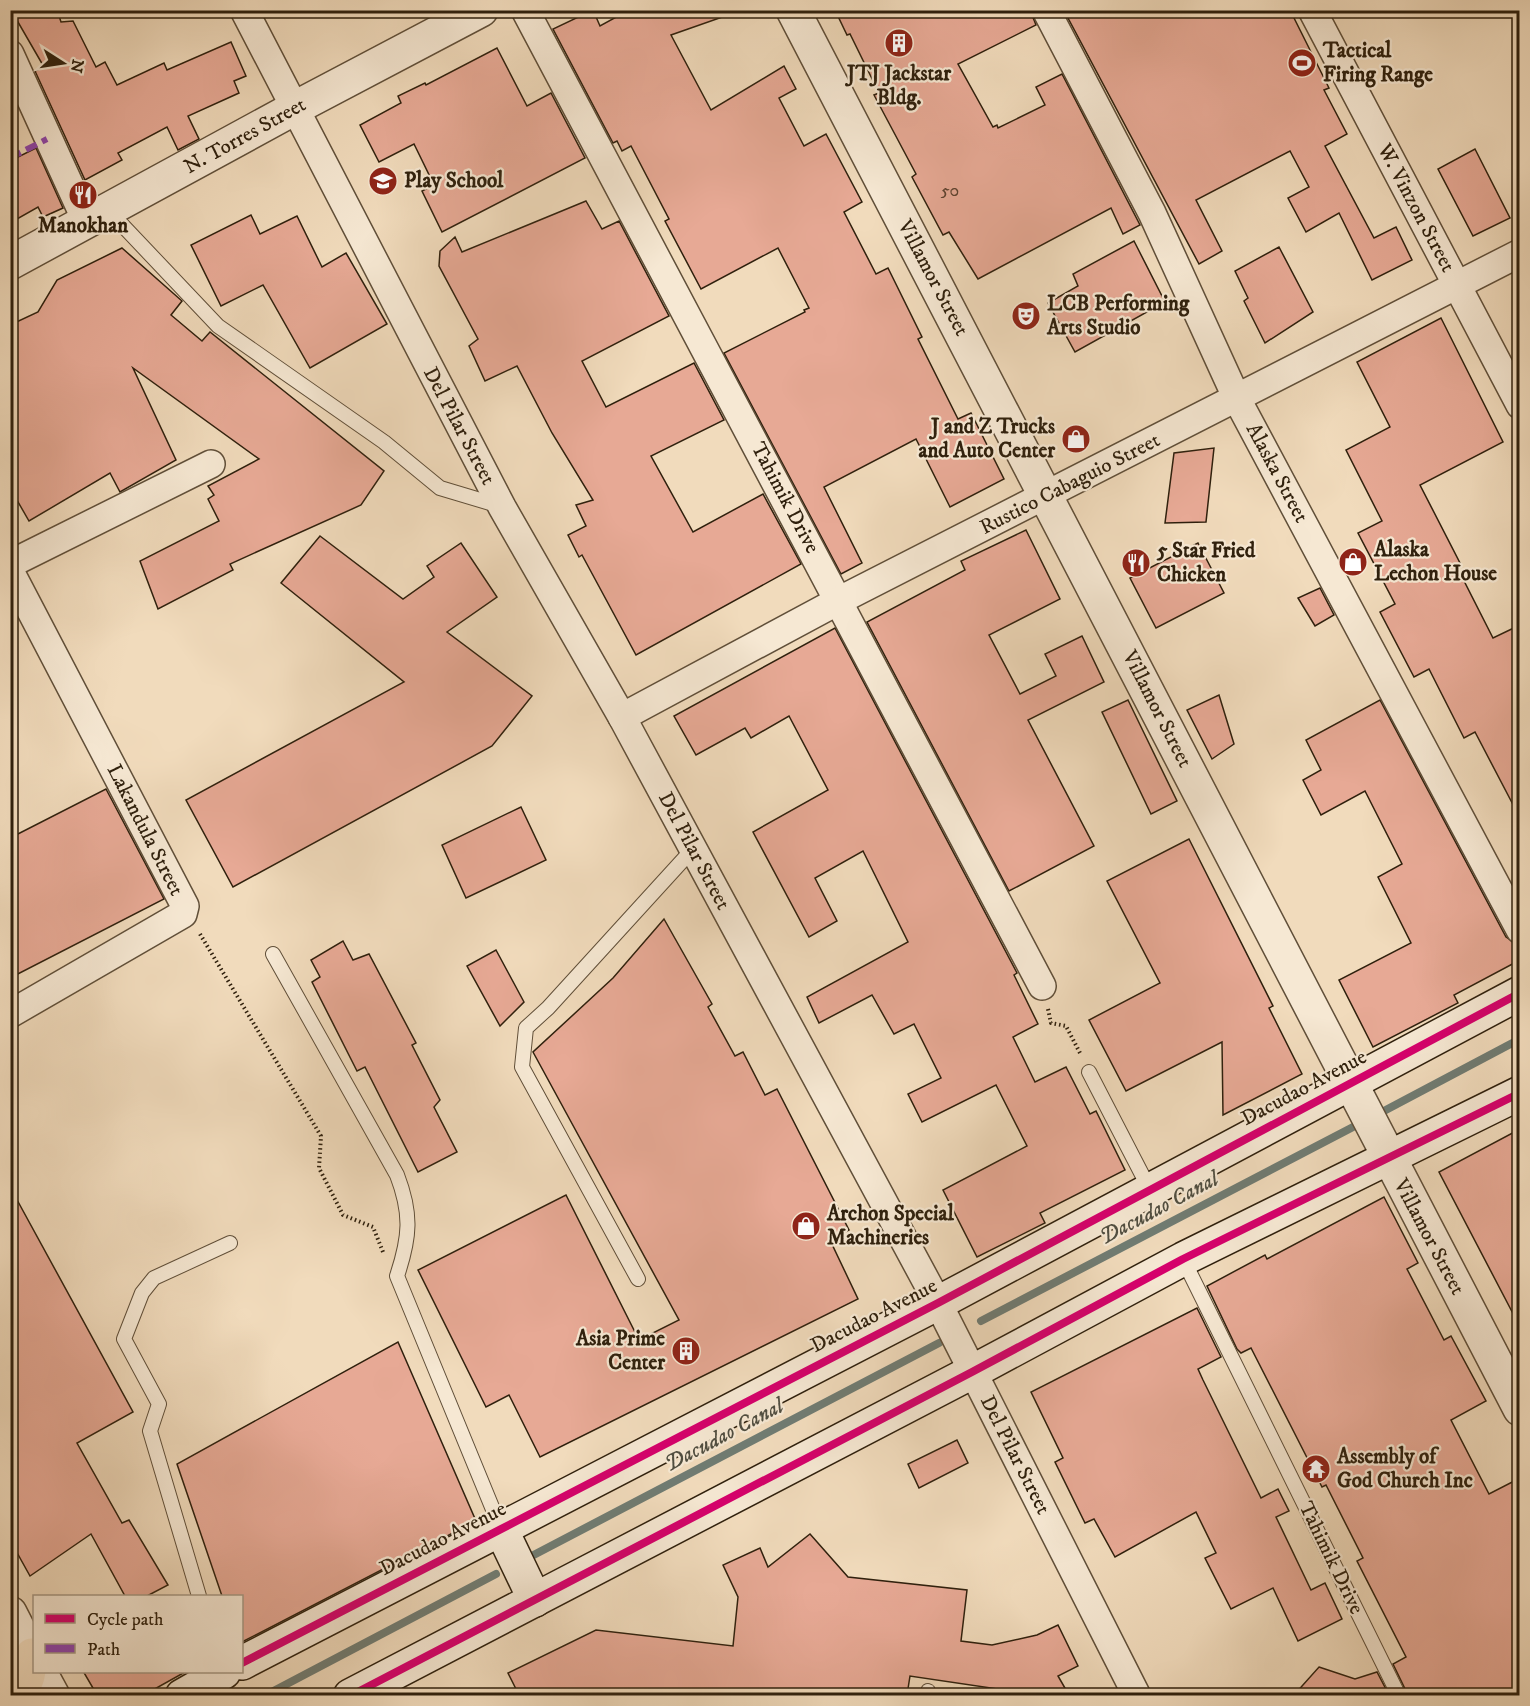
<svg xmlns="http://www.w3.org/2000/svg" width="1530" height="1706" viewBox="0 0 1530 1706" font-family="'IM FELL DW Pica',serif">
  <style>
    .lines { fill: none; stroke-linecap: round; stroke-linejoin: round }
    .stream { stroke: #707c73; stroke-width: 8 }
    .building { fill: #e7a995; stroke: #2f200d; stroke-width: 1.5 }
    .service-casing { stroke: #604f39; stroke-width: 16 }
    .minor-casing { stroke: #604f39; stroke-width: 30 }
    .tertiary-casing { stroke: #604f39; stroke-width: 36 }
    .secondary-casing { stroke: #2f200d; stroke-width: 36 }
    .primary-casing { stroke: #2f200d; stroke-width: 36 }
    .path { stroke: #2f200d; stroke-width: 4; stroke-dasharray: 1.5 3; stroke-linecap: butt }
    .service { stroke: #f6e8d3; stroke-width: 14 }
    .minor { stroke: #f6e8d3; stroke-width: 27 }
    .tertiary { stroke: #f6e8d3; stroke-width: 33 }
    .secondary { stroke: #f6e8d3; stroke-width: 33 }
    .primary { stroke: #f1dbbc; stroke-width: 33 }
    .quiet { stroke: #8e44ad; stroke-width: 6; stroke-dasharray: 12 6; stroke-linecap: butt }
    .cycleway-casing { stroke: #f6e8d3; stroke-width: 11 }
    .cycleway { stroke: #d6006c; stroke-width: 8 }
    .labels { text-anchor: middle; dominant-baseline: central; stroke-width: 4.5; stroke-linejoin: round; paint-order: stroke }
    .number-label { font-size: 18px; fill: #5d422f }
    .poi-label { font-size: 21px; font-weight: bold; fill: #2f200d; stroke: #f6e8d3; text-anchor: start }
    .street-label { font-size: 21px; fill: #2f200d; stroke: #f6e8d3 }
    .water-label { font-size: 22px; font-style: italic; fill: #504e40; stroke: #f6e8d3 }
  </style>
  <rect width="100%" height="100%" fill="#f1dbbc"/>
  <filter id="stains"><feTurbulence type="fractalNoise" baseFrequency=".00333" numOctaves="4"/><feColorMatrix values="0 0 0 0 .2 0 0 0 0 .09 0 0 0 0 .02 0 0 0 .5 -.17"/></filter>
  <radialGradient id="worn" r=".72"><stop offset=".6" stop-color="#630" stop-opacity="0"/><stop offset="1" stop-color="#630" stop-opacity=".3"/></radialGradient>
  <g class="lines">
    <!-- stream -->
    <g class="stream">
      <polyline points="1382,1112 1520,1039"/>
      <polyline points="981,1321 1355,1126"/>
      <polyline points="526,1559 939,1343"/>
      <polyline points="264,1696 496,1574"/>
    </g>
  </g>
  <!-- building -->
  <g class="building">
    <polygon points="11,10 57,10 61,22 73,21 96,67 105,62 117,85 164,63 167,70 231,42 246,76 234,81 239,93 188,116 199,139 178,150 167,127 118,153 122,160 85,180 35,71 44,67"/>
    <polygon points="593,10 600,26 629,10 731,10 731,14 671,35 711,110 784,66 796,89 779,98 804,146 826,134 862,202 844,212 876,274 888,268 922,337 918,339 958,419 971,413 1004,479 950,507 916,439 824,487 862,563 841,574 724,353 805,312 804,310 809,308 778,248 701,289 665,221 669,219 631,146 622,151 617,141 613,143 553,29"/>
    <polygon points="835,10 1030,10 1036,25 958,64 993,127 997,125 998,128 1045,105 1036,87 1062,74 1140,225 1123,234 1111,208 978,279 949,232 943,235 912,177 916,174 874,95 879,93 850,34 847,35"/>
    <polygon points="1082,10 1290,10 1329,88 1324,90 1347,134 1325,146 1374,238 1396,227 1412,260 1372,280 1339,213 1306,232 1288,198 1309,187 1290,151 1196,200 1222,251 1199,264 1068,18"/>
    <polygon points="497,48 527,106 551,93 585,158 442,232 422,191 434,185 414,144 379,162 360,125 401,103 398,96 425,83 426,85"/>
    <polygon points="36,148 63,208 43,217 38,207 10,223 10,161"/>
    <polygon points="1475,149 1510,218 1473,236 1438,169"/>
    <polygon points="586,201 602,229 619,221 669,316 582,361 606,407 694,363 724,420 651,456 693,532 763,494 801,564 636,655 582,555 579,557 568,535 586,526 576,505 593,500 552,433 517,366 485,381 469,346 478,339 439,266 440,251 455,237 462,252"/>
    <polygon points="251,215 260,234 297,216 322,267 346,253 387,324 310,368 263,285 221,306 191,245"/>
    <polygon points="1134,241 1165,302 1075,352 1048,303 1078,286 1073,274"/>
    <polygon points="1279,247 1313,312 1265,343 1244,301 1248,298 1235,271"/>
    <polygon points="122,248 182,301 171,315 202,341 210,332 384,471 361,505 230,564 233,570 158,609 140,561 219,521 208,499 214,495 208,486 259,459 133,368 176,460 120,492 110,473 29,521 10,488 10,325 38,312 57,280"/>
    <polygon points="1441,318 1503,442 1420,485 1461,565 1457,567 1493,638 1520,625 1520,818 1475,732 1464,738 1429,669 1414,677 1380,612 1395,604 1358,533 1382,521 1346,450 1390,427 1357,362"/>
    <polygon points="1214,448 1206,522 1165,523 1174,453"/>
    <polygon points="1026,530 1060,599 989,635 1020,694 1056,676 1045,654 1082,636 1104,682 1028,720 1094,846 1009,891 867,622 965,570 961,561"/>
    <polygon points="320,536 403,599 434,577 427,566 461,543 497,597 447,632 532,696 492,746 233,887 186,800 404,682 281,583"/>
    <polygon points="1198,543 1224,593 1156,628 1130,578"/>
    <polygon points="1320,588 1334,615 1315,626 1298,598"/>
    <polygon points="835,628 1017,973 1014,975 1038,1024 1013,1037 1035,1082 1066,1067 1090,1114 1096,1111 1125,1170 1040,1213 1045,1223 977,1257 943,1190 1027,1146 996,1085 922,1122 908,1094 941,1078 914,1024 894,1034 872,995 819,1023 807,997 908,942 863,851 815,878 837,921 809,937 753,832 828,790 789,716 751,738 745,728 696,755 674,716"/>
    <polygon points="1219,695 1234,744 1212,759 1187,710"/>
    <polygon points="1128,700 1177,801 1151,814 1102,712"/>
    <polygon points="1380,700 1506,937 1520,946 1520,960 1454,995 1458,1003 1373,1047 1339,980 1411,943 1378,877 1402,864 1365,791 1321,815 1303,780 1321,770 1306,740"/>
    <polygon points="106,789 164,899 10,978 10,838"/>
    <polygon points="521,807 546,860 466,898 442,845"/>
    <polygon points="1189,839 1273,1006 1269,1008 1302,1074 1223,1115 1222,1042 1126,1091 1089,1020 1160,983 1107,881"/>
    <polygon points="664,919 712,1004 708,1007 735,1056 743,1052 765,1095 777,1089 849,1230 830,1240 858,1299 540,1457 509,1395 486,1407 418,1270 566,1195 639,1340 679,1320 533,1052 613,978"/>
    <polygon points="343,941 353,960 369,954 416,1043 412,1045 440,1100 434,1107 457,1152 418,1172 365,1067 357,1071 312,982 320,977 311,960"/>
    <polygon points="496,950 524,1002 500,1026 467,966"/>
    <polygon points="1520,1129 1520,1327 1439,1172"/>
    <polygon points="10,1187 133,1412 77,1443 122,1523 129,1520 168,1585 147,1596 125,1596 91,1534 30,1576 10,1540"/>
    <polygon points="1384,1197 1418,1263 1407,1269 1444,1340 1451,1336 1486,1401 1451,1420 1489,1494 1520,1478 1520,1695 1408,1695 1393,1664 1406,1657 1357,1561 1363,1558 1326,1485 1322,1487 1251,1348 1241,1353 1237,1349 1207,1286 1265,1255 1267,1259"/>
    <polygon points="1197,1308 1221,1357 1198,1369 1203,1380 1261,1498 1278,1489 1289,1511 1276,1517 1311,1590 1325,1583 1342,1619 1298,1641 1273,1588 1231,1609 1205,1558 1216,1553 1196,1512 1115,1557 1094,1519 1085,1523 1055,1462 1063,1458 1031,1392"/>
    <polygon points="398,1342 476,1521 242,1642 242,1596 222,1596 177,1464"/>
    <polygon points="957,1440 968,1463 919,1488 908,1464"/>
    <polygon points="810,1534 848,1577 967,1590 961,1641 992,1645 1037,1635 1058,1625 1078,1666 1058,1676 1069,1695 1038,1695 910,1676 907,1695 519,1695 508,1673 596,1630 733,1646 738,1597 723,1565 760,1548 768,1567"/>
    <polygon points="1319,1667 1355,1679 1377,1672 1389,1695 1294,1695"/>
    <polygon points="83,1671 187,1671 144,1695 97,1695"/>
  </g>
  <g class="lines">
    <!-- service casing -->
    <g class="service-casing">
      <g id="service">
        <polyline points="109,211 218,326 384,442 440,488 500,506"/>
        <path d="M 273,954 L 397,1175 C 412,1214 410,1237 397,1276 L 501,1529"/>
        <polyline points="1089,1072 1150,1190"/>
        <polyline points="1183,1259 1399,1696"/>
        <polyline points="638,1279 522,1067 526,1028 548,1008 693,849"/>
        <polyline points="199,1596 150,1431 159,1404 124,1339 142,1293 154,1278 230,1243"/>
        <polyline points="927,1696 928,1691"/>
      </g>
    </g>
    <!-- minor casing -->
    <g class="minor-casing">
      <g id="minor">
        <polyline points="244,10 502,507 622,717 938,1303 1137,1696"/>
        <polyline points="525,10 1042,986"/>
        <polyline points="1046,10 1152,213 1237,399 1520,930"/>
        <polyline points="1312,10 1520,405"/>
        <polyline points="10,54 87,223"/>
        <polyline points="10,564 211,464"/>
        <polyline points="10,571 185,906 183,914 10,1014"/>
        <polyline points="622,717 840,600 1520,253"/>
      </g>
    </g>
    <!-- tertiary casing -->
    <g class="tertiary-casing">
      <g id="tertiary">
        <polyline points="793,10 1520,1409"/>
        <polyline points="10,263 293,109 481,10"/>
        <polyline points="10,1613 34,1660"/>
        <polyline points="40,1672 53,1696"/>
      </g>
    </g>
    <!-- secondary casing -->
    <g class="secondary-casing">
      <g id="secondary">
        <polyline points="501,1529 535,1600"/>
        <polyline points="242,1663 938,1303 1520,993"/>
        <polyline points="182,1696 224,1672"/>
        <polyline points="350,1696 972,1372 1183,1259 1520,1093"/>
      </g>
    </g>
    <!-- primary casing -->
    <g class="primary-casing">
      <polyline id="primary" points="21,1696 28,1676 32,1655"/>
    </g>
    <!-- path -->
    <g class="path">
      <polyline points="200,934 321,1136 319,1168 343,1215 373,1227 383,1252"/>
      <polyline points="1048,1009 1051,1023 1066,1026 1081,1055"/>
    </g>
    <!-- service -->
    <use href="#service" class="service"/>
    <!-- minor -->
    <use href="#minor" class="minor"/>
    <!-- tertiary -->
    <use href="#tertiary" class="tertiary"/>
    <!-- secondary -->
    <use href="#secondary" class="secondary"/>
    <!-- primary -->
    <use href="#primary" class="primary"/>
    <!-- quiet -->
    <polyline class="quiet" points="10,158 47,139"/>
    <!-- cycleway casing -->
    <g class="cycleway-casing">
      <g id="cycleway">
        <polyline points="242,1663 938,1303 1520,993"/>
        <polyline points="350,1696 972,1372 1183,1259 1520,1093"/>
      </g>
    </g>
    <!-- cycleway -->
    <use href="#cycleway" class="cycleway"/>
  </g>
  <!-- icons -->
  <defs>
    <g id="building-disc" transform="scale(1.5)"><circle r="9.5" fill="#8f2418" stroke="#f6e8d3"/><path d="M-4-6H4V6H1V3H-1V6H-4ZM-2.5-4.3h1.7v1.8h-1.7ZM.8-4.3h1.7v1.8H.8ZM-2.5-1h1.7V.8h-1.7ZM.8-1h1.7V.8H.8Z" fill="#fff"/></g>
    <g id="stadium-disc" transform="scale(1.5)"><circle r="9.5" fill="#8f2418" stroke="#f6e8d3"/><path d="M0-5a6.5 5 0 1 0 0 10a6.5 5 0 1 0 0-10ZM-3.5-1.8h7v3.6h-7Z" fill="#fff"/></g>
    <g id="school-disc" transform="scale(1.5)"><circle r="9.5" fill="#8f2418" stroke="#f6e8d3"/><path d="M0-5L7-2L0 1L-7-2ZM-4 1L0 2.5L4 1V4Q0 6-4 4Z" fill="#fff"/></g>
    <g id="restaurant-disc" transform="scale(1.5)"><circle r="9.5" fill="#8f2418" stroke="#f6e8d3"/><path d="M-5-6h1v4h1v-4h1v4h1v-4h1v5L-1.5 .5V6h-2V.5L-5-1ZM5-6V6H3V1.5H1.5Q1.5-4 5-6Z" fill="#fff"/></g>
    <g id="theatre-disc" transform="scale(1.5)"><circle r="9.5" fill="#8f2418" stroke="#f6e8d3"/><path d="M-5-5.5Q0-4 5-5.5V0Q5 5 0 6Q-5 5-5 0ZM-3.3-2.5H-1v1.5H-3.3ZM1-2.5H3.3v1.5H1ZM-2.8 1Q0 5.5 2.8 1Z" fill="#fff"/></g>
    <g id="shop-disc" transform="scale(1.5)"><circle r="9.5" fill="#8f2418" stroke="#f6e8d3"/><path d="M-5-2.5h2.3a2.7 3.5 0 0 1 5.4 0H5L5.5 6h-11ZM-1.5-2.5h3a1.5 2.3 0 0 0-3 0Z" fill="#fff"/></g>
    <g id="temple-disc" transform="scale(1.5)"><circle r="9.5" fill="#8f2418" stroke="#f6e8d3"/><path d="M0-6L5-2H3V0L6.5 2.5H4V6H1.5V3h-3V6H-4V2.5H-6.5L-3 0V-2H-5Z" fill="#fff"/></g>
  </defs>
  <g fill-rule="evenodd">
    <use href="#building-disc" x="899" y="43"/>
    <use href="#stadium-disc" x="1302" y="63"/>
    <use href="#school-disc" x="383" y="181"/>
    <use href="#restaurant-disc" x="83" y="195"/>
    <use href="#theatre-disc" x="1026" y="316"/>
    <use href="#shop-disc" x="1076" y="439"/>
    <use href="#shop-disc" x="1353" y="562"/>
    <use href="#restaurant-disc" x="1136" y="563"/>
    <use href="#shop-disc" x="806" y="1226"/>
    <use href="#building-disc" x="686" y="1351"/>
    <use href="#temple-disc" x="1316" y="1469"/>
  </g>
  <g class="labels">
    <!-- number labels -->
    <g class="number-label">
      <text x="950" y="191">50</text>
    </g>
    <!-- poi labels -->
    <g class="poi-label">
      <text x="1323" y="51">Tactical<tspan x="1323" dy="24">Firing Range</tspan></text>
      <text x="899" y="74" text-anchor="middle">JTJ Jackstar<tspan x="899" dy="24">Bldg.</tspan></text>
      <text x="404" y="181">Play School</text>
      <text x="83" y="226" text-anchor="middle">Manokhan</text>
      <text x="1047" y="304">LCB Performing<tspan x="1047" dy="24">Arts Studio</tspan></text>
      <text x="1055" y="427" text-anchor="end">J and Z Trucks<tspan x="1055" dy="24">and Auto Center</tspan></text>
      <text x="1374" y="550">Alaska<tspan x="1374" dy="24">Lechon House</tspan></text>
      <text x="1157" y="551">5 Star Fried<tspan x="1157" dy="24">Chicken</tspan></text>
      <text x="827" y="1214">Archon Special<tspan x="827" dy="24">Machineries</tspan></text>
      <text x="665" y="1339" text-anchor="end">Asia Prime<tspan x="665" dy="24">Center</tspan></text>
      <text x="1337" y="1457">Assembly of<tspan x="1337" dy="24">God Church Inc</tspan></text>
    </g>
    <!-- street labels -->
    <g class="street-label">
      <text transform="translate(245 136) rotate(-29)">N. Torres Street</text>
      <text transform="translate(1416 208) rotate(62)">W. Vinzon Street</text>
      <text transform="translate(933 278) rotate(62)">Villamor Street</text>
      <text transform="translate(459 426) rotate(62)">Del Pilar Street</text>
      <text transform="translate(1277 473) rotate(62)">Alaska Street</text>
      <text transform="translate(1070 484) rotate(-27)">Rustico Cabaguio Street</text>
      <text transform="translate(785 498) rotate(62)">Tahimik Drive</text>
      <text transform="translate(1157 709) rotate(63)">Villamor Street</text>
      <text transform="translate(145 830) rotate(63)">Lakandula Street</text>
      <text transform="translate(694 851) rotate(62)">Del Pilar Street</text>
      <text transform="translate(1304 1088) rotate(-28)">Dacudao Avenue</text>
      <text transform="translate(1429 1237) rotate(62)">Villamor Street</text>
      <text transform="translate(874 1316) rotate(-27)">Dacudao Avenue</text>
      <text transform="translate(1015 1455) rotate(63)">Del Pilar Street</text>
      <text transform="translate(443 1539) rotate(-27)">Dacudao Avenue</text>
      <text transform="translate(1331 1558) rotate(64)">Tahimik Drive</text>
    </g>
    <!-- water labels -->
    <g class="water-label">
      <text transform="translate(1159 1208) rotate(-28)">Dacudao Canal</text>
      <text transform="translate(724 1435) rotate(-28)">Dacudao Canal</text>
    </g>
  </g>
  <!-- margin -->
  <rect width="1530" height="1706" fill="none" stroke="#f1dbbc" stroke-width="36"/>
  <rect x="12" y="12" width="1506" height="1682" fill="none" stroke="#2f200d" stroke-width="3"/>
  <rect x="18" y="18" width="1494" height="1670" fill="none" stroke="#2f200d" stroke-width="1.5"/>
  <!-- legend -->
  <rect x="33" y="1595" width="210" height="78" fill="#f6e8d3" stroke="#a69884" stroke-width="1.5"/>
  <rect x="45" y="1614" width="30" height="9" fill="#d6006c" stroke="#a69884" stroke-width="1.5"/>
  <text x="87" y="1625" font-size="18" fill="#2f200d">Cycle path</text>
  <rect x="45" y="1644" width="30" height="9" fill="#8e44ad" stroke="#a69884" stroke-width="1.5"/>
  <text x="87" y="1655" font-size="18" fill="#2f200d">Path</text>
  <!-- north arrow -->
  <g transform="translate(63 63) rotate(102)" stroke="#f6e8d3" stroke-width="4.5" paint-order="stroke">
  <path d="M0-4.5L10 22L0 15L-10 22Z" fill="#2f200d"/>
  <text y="-9" font-size="16" font-weight="bold" text-anchor="middle" fill="#2f200d">N</text>
  </g>
  <rect width="100%" height="100%" filter="url(#stains)"/>
  <rect width="100%" height="100%" fill="url(#worn)"/>
</svg>
